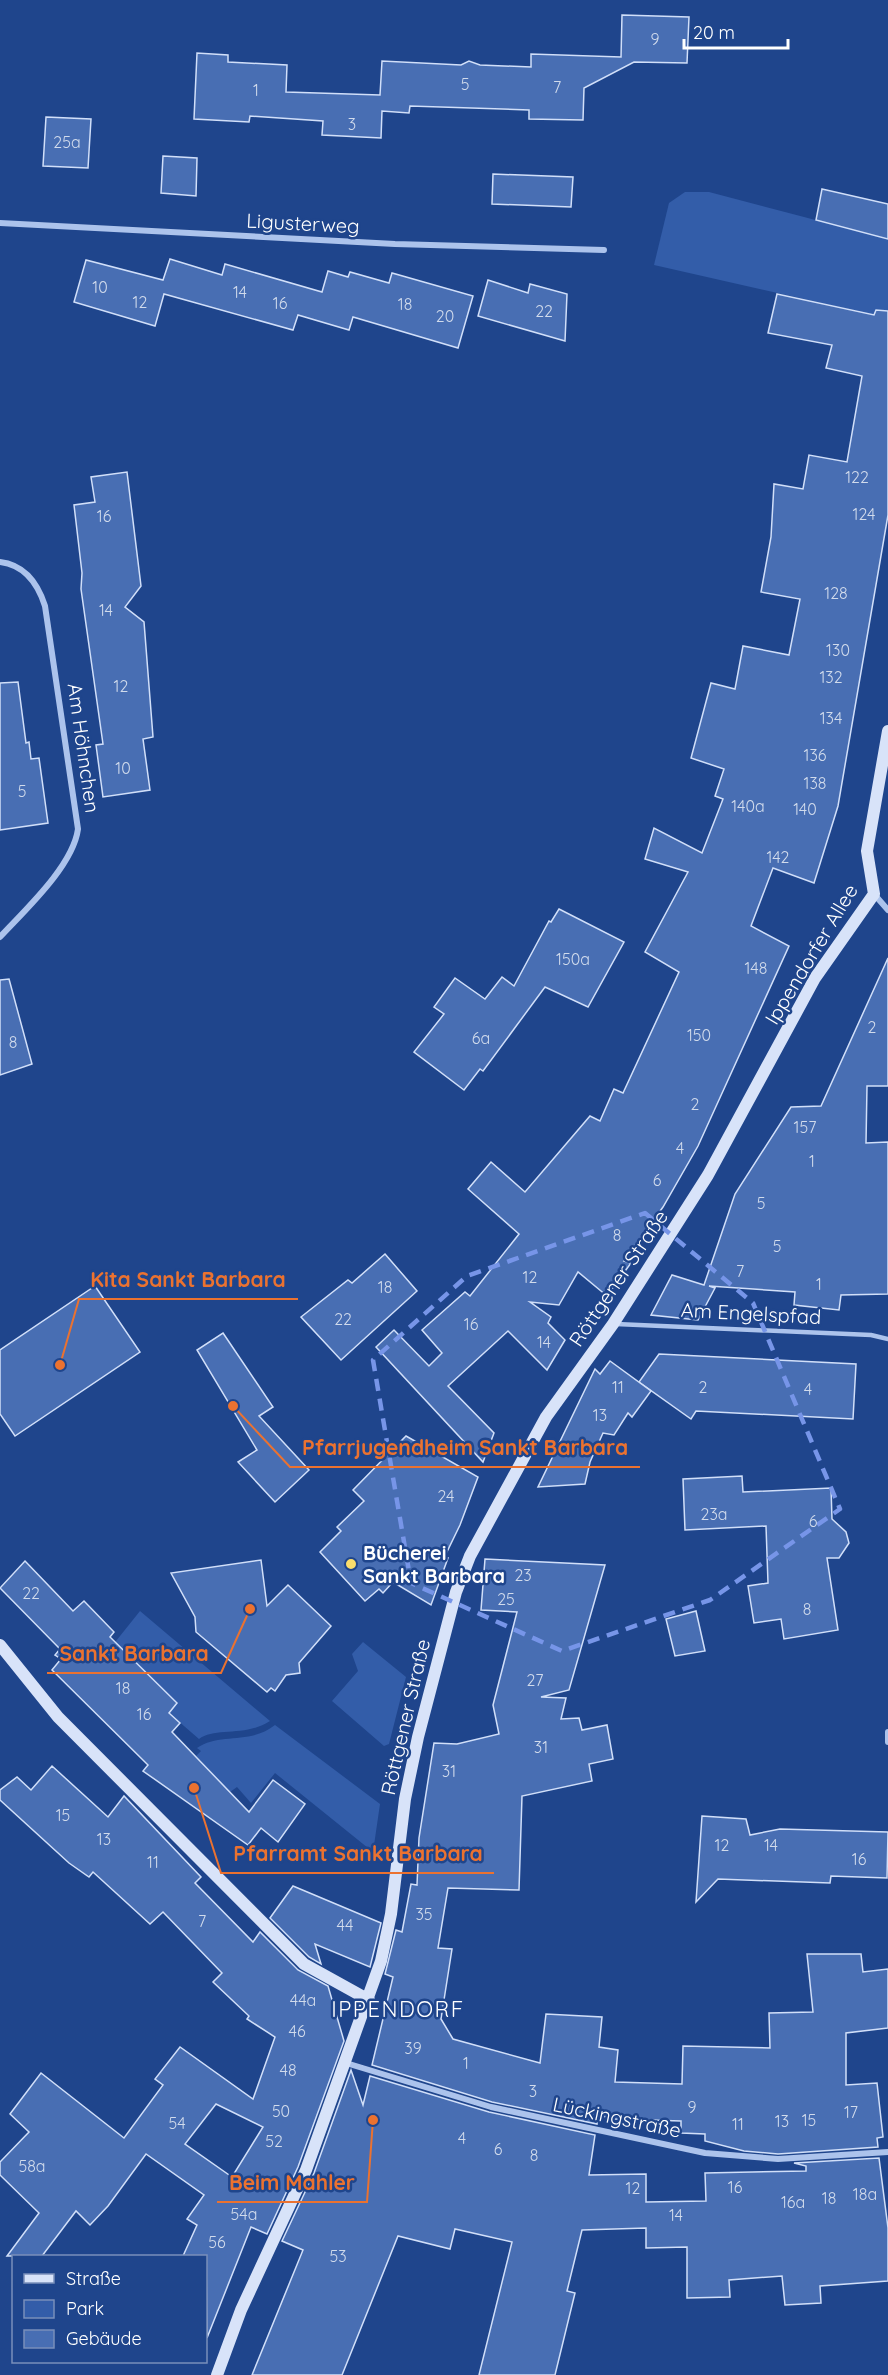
<svg xmlns="http://www.w3.org/2000/svg" width="888" height="2375" viewBox="0 0 888 2375" font-family="Quicksand,sans-serif">
  <style>
    .green { fill: #335da9 }
    .building { fill: #486eb3; stroke: #d1dff9; stroke-width: 1.5; fill-rule: evenodd }
    .lines { fill: none; stroke-linecap: round; stroke-linejoin: round }
    .lane { stroke: #acc3ec; stroke-width: 4.5 }
    .street { stroke: #acc3ec; stroke-width: 6 }
    .secondary { stroke: #d8e3f9; stroke-width: 12 }
    .marked { fill: none; stroke: #7795e8; stroke-width: 4.5; stroke-dasharray: 12 8; stroke-linejoin: round }
    .poi-dot { fill: #fadd6c; stroke: #1f458c; stroke-width: 2 }
    .labels { text-anchor: middle; dominant-baseline: central; stroke-width: 5; stroke-linejoin: round; paint-order: stroke }
    .number-label { font-size: 16px; fill: #d1dbec }
    .street-label { font-size: 20px; fill: #fff; stroke: #1f458c }
    .poi-label { font-size: 20px; font-weight: bold; fill: #fff; stroke: #1f458c; text-anchor: start }
    .quarter-label { font-size: 22px; letter-spacing: 1.5px; fill: #fff; stroke: #1f458c }
    .leader { fill: none; stroke: #eb7230; stroke-width: 2 }
    .callout-dot { fill: #eb7230; stroke: #1f458c; stroke-width: 2 }
    .callout-label { font-size: 21px; text-anchor: middle; font-weight: bold; fill: #eb7230; stroke: #1f458c; stroke-width: 5; stroke-linejoin: round; paint-order: stroke }
  </style>
  <rect width="100%" height="100%" fill="#1f458c"/>
  <!-- green -->
  <g class="green">
    <polygon points="685,192 709,192 888,239 888,318 654,265 669,203"/>
    <path d="M 140,1611 L 270,1721 C 246,1737 215,1727 199,1739 L 169,1713 L 177,1703 L 130,1656 L 96,1666 Z"/>
    <polygon points="363,1642 406,1677 389,1744 384,1746 332,1701 358,1671 352,1654"/>
    <path d="M 275,1725 L 380,1804 L 373,1852 L 275,1773 L 251,1803 L 237,1787 L 230,1792 L 196,1756 L 201,1751 L 197,1748 C 220,1732 250,1745 275,1725 Z"/>
  </g>
  <!-- building -->
  <g class="building">
    <polygon points="622,15 689,17 687,63 634,62 584,88 583,120 529,119 529,110 410,106 409,113 382,111 381,138 322,135 323,121 250,116 249,122 194,119 197,53 228,55 228,62 287,65 286,92 380,95 382,61 461,65 469,61 480,65 531,67 531,54 621,57"/>
    <polygon points="46,117 91,119 88,168 43,166"/>
    <polygon points="163,156 197,158 196,196 161,193"/>
    <polygon points="493,174 573,177 571,207 492,204"/>
    <polygon points="822,189 888,204 888,239 816,220"/>
    <polygon points="170,259 222,275 225,264 322,292 328,271 348,277 350,272 389,283 392,273 473,296 458,348 353,317 349,330 298,315 293,330 164,294 155,326 74,302 86,260 163,280"/>
    <polygon points="488,280 528,293 530,284 567,294 565,341 478,316"/>
    <polygon points="777,294 874,315 876,310 888,311 888,515 838,806 814,883 773,868 751,926 789,946 698,1146 663,1207 624,1261 631,1263 607,1296 578,1272 559,1305 530,1302 551,1317 548,1323 565,1340 547,1370 508,1331 448,1386 494,1433 483,1462 376,1347 394,1330 429,1366 442,1353 422,1330 465,1292 470,1296 519,1234 468,1189 491,1162 525,1192 590,1116 600,1121 614,1089 623,1093 679,972 645,952 688,872 645,859 654,828 702,853 723,799 715,796 724,769 691,758 711,683 735,689 743,646 789,655 800,599 761,592 771,537 774,484 803,489 809,455 847,462 862,376 826,368 832,345 768,333"/>
    <polygon points="127,472 141,586 125,607 144,622 153,737 143,739 150,790 103,797 96,745 103,744 81,589 82,573 74,505 95,502 91,477"/>
    <polygon points="18,682 26,743 29,742 31,759 39,758 48,823 0,830 0,683"/>
    <polygon points="559,909 624,942 588,1007 545,987 483,1071 480,1069 464,1090 414,1052 444,1014 434,1007 455,978 485,999 502,977 514,986 549,921 551,922"/>
    <polygon points="888,958 888,1086 867,1086 866,1143 888,1142 888,1294 841,1295 839,1310 794,1305 795,1292 709,1286 715,1288 698,1320 651,1315 672,1275 704,1285 735,1194 791,1107 821,1106"/>
    <polygon points="9,979 32,1064 0,1075 0,980"/>
    <polygon points="385,1254 417,1291 341,1360 301,1317 348,1280 352,1283"/>
    <polygon points="95,1286 140,1352 15,1436 0,1414 0,1350"/>
    <polygon points="223,1333 273,1407 259,1416 309,1470 275,1502 238,1462 257,1450 197,1350"/>
    <polygon points="659,1354 856,1364 853,1419 696,1411 691,1419 639,1382"/>
    <polygon points="610,1361 651,1391 632,1417 628,1413 614,1435 603,1433 590,1462 585,1484 538,1487 595,1369 600,1374"/>
    <polygon points="406,1436 478,1477 460,1525 444,1558 448,1558 431,1605 393,1582 383,1593 379,1589 365,1601 320,1552 341,1531 337,1527 364,1501 353,1490"/>
    <polygon points="742,1476 743,1492 831,1488 832,1519 846,1532 849,1543 839,1558 827,1558 838,1630 784,1639 781,1619 754,1623 748,1586 768,1583 766,1526 685,1530 683,1479"/>
    <polygon points="485,1559 605,1565 569,1690 541,1697 566,1698 561,1719 579,1718 582,1730 607,1725 613,1759 589,1764 592,1781 522,1796 519,1890 448,1888 438,1948 452,1949 441,2019 453,2039 540,2063 546,2014 602,2017 599,2047 618,2050 615,2082 682,2084 683,2046 770,2048 769,2013 813,2012 807,1954 861,1954 863,1972 888,1969 888,2028 846,2033 846,2085 877,2083 883,2137 877,2138 878,2147 778,2154 744,2151 705,2141 705,2134 681,2133 681,2121 615,2119 598,2115 597,2124 492,2102 372,2065 393,1977 385,1974 396,1930 402,1932 411,1884 417,1885 419,1838 434,1743 457,1744 499,1734 493,1705 517,1612 481,1610"/>
    <polygon points="261,1560 267,1606 288,1585 331,1626 299,1663 300,1673 286,1675 275,1691 271,1688 267,1692 196,1632 195,1617 171,1573"/>
    <polygon points="25,1561 73,1611 84,1601 114,1632 110,1637 177,1703 169,1713 180,1723 172,1732 249,1812 273,1780 305,1804 278,1842 261,1828 248,1845 143,1771 148,1765 52,1670 61,1659 55,1655 60,1649 0,1588"/>
    <polygon points="696,1611 705,1651 675,1656 666,1619"/>
    <path d="M 52,1766 L 108,1817 L 124,1796 L 201,1877 L 195,1883 L 253,1942 L 260,1932 L 298,1970 L 328,1986 L 344,2041 L 298,2167 L 267,2234 L 251,2227 L 207,2338 L 206,2256 L 183,2256 L 197,2225 L 187,2219 L 204,2195 L 146,2154 L 108,2206 L 90,2225 L 76,2211 L 42,2256 L 7,2256 L 39,2213 L 0,2175 L 0,2162 L 29,2132 L 10,2114 L 41,2073 L 124,2138 L 163,2085 L 155,2079 L 180,2047 L 253,2099 L 275,2037 L 247,2019 L 249,2016 L 213,1982 L 222,1973 L 163,1912 L 150,1924 L 93,1872 L 89,1877 L 69,1863 L 0,1800 L 0,1790 L 17,1777 L 31,1790 ZM 216,2104 L 263,2127 L 232,2177 L 185,2144 Z"/>
    <polygon points="702,1816 746,1819 750,1835 780,1829 888,1832 887,1878 831,1876 830,1883 718,1879 696,1902"/>
    <polygon points="293,1886 381,1923 370,1967 315,1944 321,1964 309,1957 270,1918"/>
    <polygon points="351,2070 363,2105 370,2076 489,2112 595,2135 589,2175 646,2174 646,2202 706,2201 705,2173 806,2171 806,2166 794,2163 879,2158 888,2228 888,2281 820,2286 821,2303 785,2305 782,2276 729,2280 730,2297 687,2298 687,2247 646,2248 646,2228 582,2230 567,2291 575,2293 555,2375 479,2375 512,2242 455,2229 450,2249 398,2236 342,2375 252,2375 303,2250 282,2241 314,2173"/>
  </g>
  <g class="lines">
    <!-- lane -->
    <polyline class="lane" points="616,1324 871,1335 888,1339"/>
    <!-- street -->
    <g class="street">
      <polyline points="0,223 395,244 604,250"/>
      <path d="M 0,562 C 25,565 38,584 45,606 L 78,829 C 73,866 25,910 0,937"/>
      <polyline points="874,894 888,910"/>
      <polyline points="888,1742 888,1732"/>
      <polyline points="346,2063 491,2107 705,2153 778,2159 888,2152"/>
    </g>
    <!-- secondary -->
    <g class="secondary">
      <polyline points="0,1645 58,1717 304,1964 369,2000"/>
      <polyline points="217,2375 241,2310 306,2170 381,1961 391,1914 405,1799 418,1737 456,1592 470,1556 546,1417 613,1324 708,1175 815,978 874,894 867,851 888,731"/>
    </g>
  </g>
  <!-- marked area -->
  <path class="marked" d="M 645,1213 L 753,1303 L 840,1509 L 710,1600 L 562,1651 L 411,1583 L 373,1360 L 467,1276 Z"/>
  <!-- markers -->
  <circle class="poi-dot" cx="351" cy="1564" r="6"/>
  <g class="labels">
    <!-- number labels -->
    <g class="number-label">
      <text x="655" y="39">9</text>
      <text x="465" y="84">5</text>
      <text x="557" y="87">7</text>
      <text x="256" y="90">1</text>
      <text x="352" y="124">3</text>
      <text x="67" y="142">25a</text>
      <text x="100" y="287">10</text>
      <text x="240" y="292">14</text>
      <text x="140" y="302">12</text>
      <text x="280" y="303">16</text>
      <text x="405" y="304">18</text>
      <text x="544" y="311">22</text>
      <text x="445" y="316">20</text>
      <text x="857" y="477">122</text>
      <text x="864" y="514">124</text>
      <text x="104" y="516">16</text>
      <text x="836" y="593">128</text>
      <text x="106" y="610">14</text>
      <text x="838" y="650">130</text>
      <text x="831" y="677">132</text>
      <text x="121" y="686">12</text>
      <text x="831" y="718">134</text>
      <text x="815" y="755">136</text>
      <text x="123" y="768">10</text>
      <text x="815" y="783">138</text>
      <text x="22" y="791">5</text>
      <text x="748" y="806">140a</text>
      <text x="805" y="809">140</text>
      <text x="778" y="857">142</text>
      <text x="573" y="959">150a</text>
      <text x="756" y="968">148</text>
      <text x="872" y="1027">2</text>
      <text x="699" y="1035">150</text>
      <text x="481" y="1038">6a</text>
      <text x="13" y="1042">8</text>
      <text x="695" y="1104">2</text>
      <text x="805" y="1127">157</text>
      <text x="680" y="1148">4</text>
      <text x="812" y="1161">1</text>
      <text x="657" y="1180">6</text>
      <text x="761" y="1203">5</text>
      <text x="617" y="1235">8</text>
      <text x="777" y="1246">5</text>
      <text x="740" y="1271">7</text>
      <text x="530" y="1277">12</text>
      <text x="819" y="1284">1</text>
      <text x="385" y="1287">18</text>
      <text x="343" y="1319">22</text>
      <text x="471" y="1324">16</text>
      <text x="544" y="1342">14</text>
      <text x="618" y="1387">11</text>
      <text x="703" y="1387">2</text>
      <text x="808" y="1389">4</text>
      <text x="600" y="1415">13</text>
      <text x="446" y="1496">24</text>
      <text x="714" y="1514">23a</text>
      <text x="813" y="1521">6</text>
      <text x="523" y="1575">23</text>
      <text x="31" y="1593">22</text>
      <text x="506" y="1599">25</text>
      <text x="807" y="1609">8</text>
      <text x="535" y="1680">27</text>
      <text x="123" y="1688">18</text>
      <text x="144" y="1714">16</text>
      <text x="541" y="1747">31</text>
      <text x="449" y="1771">31</text>
      <text x="63" y="1815">15</text>
      <text x="104" y="1839">13</text>
      <text x="722" y="1845">12</text>
      <text x="771" y="1845">14</text>
      <text x="859" y="1859">16</text>
      <text x="153" y="1862">11</text>
      <text x="424" y="1914">35</text>
      <text x="202" y="1921">7</text>
      <text x="345" y="1925">44</text>
      <text x="303" y="2000">44a</text>
      <text x="297" y="2031">46</text>
      <text x="413" y="2048">39</text>
      <text x="466" y="2063">1</text>
      <text x="288" y="2070">48</text>
      <text x="533" y="2091">3</text>
      <text x="692" y="2107">9</text>
      <text x="281" y="2111">50</text>
      <text x="851" y="2112">17</text>
      <text x="809" y="2120">15</text>
      <text x="782" y="2121">13</text>
      <text x="177" y="2123">54</text>
      <text x="738" y="2124">11</text>
      <text x="462" y="2138">4</text>
      <text x="274" y="2141">52</text>
      <text x="498" y="2149">6</text>
      <text x="534" y="2155">8</text>
      <text x="32" y="2166">58a</text>
      <text x="735" y="2187">16</text>
      <text x="633" y="2188">12</text>
      <text x="865" y="2194">18a</text>
      <text x="829" y="2198">18</text>
      <text x="793" y="2202">16a</text>
      <text x="244" y="2214">54a</text>
      <text x="676" y="2215">14</text>
      <text x="217" y="2242">56</text>
      <text x="338" y="2256">53</text>
    </g>
    <!-- street labels -->
    <g class="street-label">
      <text transform="translate(303 223) rotate(3)">Ligusterweg</text>
      <text transform="translate(84 748) rotate(82)">Am Höhnchen</text>
      <text transform="translate(811 954) rotate(-59)">Ippendorfer Allee</text>
      <text transform="translate(618 1278) rotate(-56)">Röttgener Straße</text>
      <text transform="translate(751 1313) rotate(3)">Am Engelspfad</text>
      <text transform="translate(405 1717) rotate(-77)">Röttgener Straße</text>
      <text transform="translate(617 2117) rotate(12)">Lückingstraße</text>
    </g>
    <!-- poi labels -->
    <g class="poi-label">
      <text x="363" y="1552">Bücherei<tspan x="363" dy="23">Sankt Barbara</tspan></text>
    </g>
    <!-- quarter labels -->
    <g class="quarter-label">
      <text x="398" y="2009">IPPENDORF</text>
    </g>
  </g>
  <!-- callouts -->
  <path class="leader" d="M60 1365L79 1299H298M233 1406L290 1467H640M250 1609L221 1673H47M194 1788L221 1873H494M373 2120L367 2202H217"/>
  <g class="callout-dot">
    <circle cx="60" cy="1365" r="6"/>
    <circle cx="233" cy="1406" r="6"/>
    <circle cx="250" cy="1609" r="6"/>
    <circle cx="194" cy="1788" r="6"/>
    <circle cx="373" cy="2120" r="6"/>
  </g>
  <g class="callout-label">
    <text x="188" y="1287">Kita Sankt Barbara</text>
    <text x="465" y="1455">Pfarrjugendheim Sankt Barbara</text>
    <text x="134" y="1661">Sankt Barbara</text>
    <text x="358" y="1861">Pfarramt Sankt Barbara</text>
    <text x="292" y="2190">Beim Mahler</text>
  </g>
  <!-- legend -->
  <rect x="12" y="2255" width="195" height="108" fill="#1f458c" stroke="#798fba" stroke-width="1.5"/>
  <rect x="24" y="2274" width="30" height="9" fill="#d8e3f9" stroke="#798fba" stroke-width="1.5"/>
  <text x="66" y="2285" font-size="18" fill="#ffffff">Straße</text>
  <rect x="24" y="2300" width="30" height="18" fill="#335da9" stroke="#798fba" stroke-width="1.5"/>
  <text x="66" y="2315" font-size="18" fill="#ffffff">Park</text>
  <rect x="24" y="2330" width="30" height="18" fill="#486eb3" stroke="#798fba" stroke-width="1.5"/>
  <text x="66" y="2345" font-size="18" fill="#ffffff">Gebäude</text>
  <!-- scale -->
  <path d="M684 39v9h104v-9" fill="none" stroke="#ffffff" stroke-width="3"/>
  <text x="693" y="39" font-size="18" fill="#ffffff" stroke="#1f458c" stroke-width="4.5" paint-order="stroke">20 m</text>
</svg>
